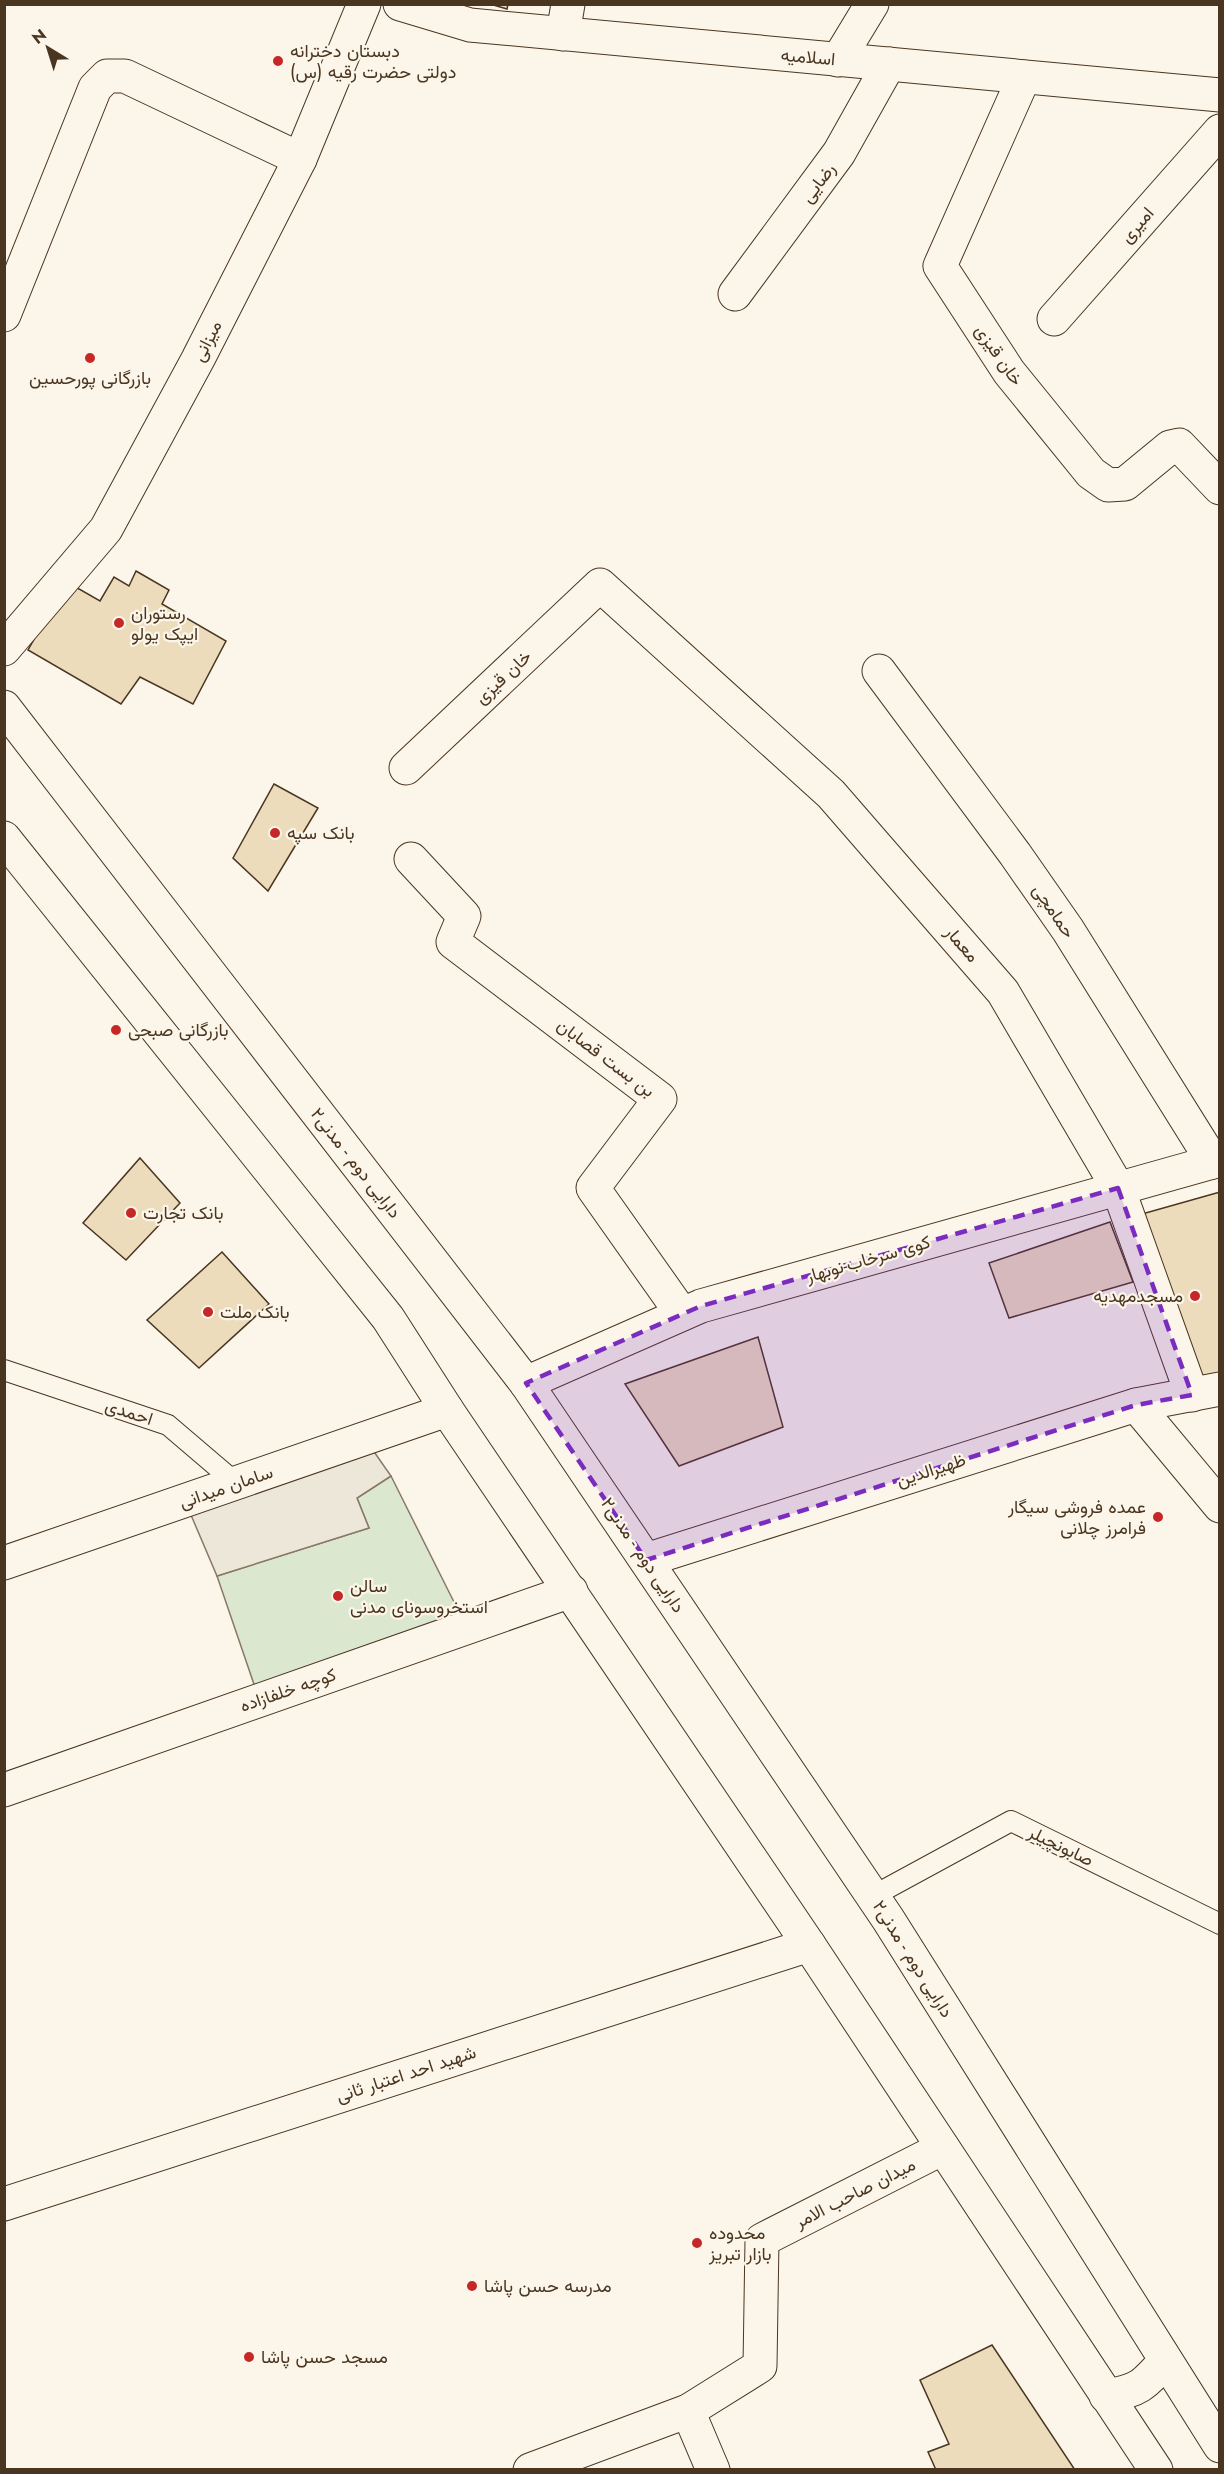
<svg xmlns="http://www.w3.org/2000/svg" width="1224" height="2474" viewBox="0 0 1224 2474" font-family="Jost,Vazirmatn,sans-serif">
  <style>
    .green { fill: #dce7d0; stroke: #887966; stroke-width: 1.5 }
    .parking { fill: #ede7d9; stroke: #887966; stroke-width: 1.5 }
    .building { fill: #ecdcbc; stroke: #4a3520; stroke-width: 1.5 }
    .lines { fill: none; stroke-linecap: round; stroke-linejoin: round }
    .service-casing { stroke: #4a3520; stroke-width: 22 }
    .minor-casing { stroke: #4a3520; stroke-width: 35 }
    .primary-casing { stroke: #4a3520; stroke-width: 35 }
    .service { stroke: #fbf6e9; stroke-width: 20 }
    .minor { stroke: #fbf6e9; stroke-width: 33 }
    .primary { stroke: #fbf6e9; stroke-width: 33 }
    .marked { fill: #7b2cbf; fill-opacity: 0.2; stroke: #7b2cbf; stroke-width: 4.5; stroke-dasharray: 12 8; stroke-linejoin: round }
    .poi-dot { fill: #c62828; stroke: #fbf6e9; stroke-width: 2 }
    .labels { text-anchor: middle; dominant-baseline: central; stroke-width: 4.5; stroke-linejoin: round; paint-order: stroke }
    .poi-label { font-size: 18px; fill: #4a3520; stroke: #fbf6e9; text-anchor: start }
    .street-label { font-size: 18px; fill: #4a3520; stroke: #fbf6e9 }
  </style>
  <rect width="100%" height="100%" fill="#fbf6e9"/>
  <!-- green -->
  <polygon class="green" points="391,1476 461,1616 257,1693 217,1576 369,1528 357,1498"/>
  <!-- parking -->
  <polygon class="parking" points="370,1446 391,1476 357,1498 369,1528 217,1576 188,1508"/>
  <!-- building -->
  <g class="building">
    <polygon points="490,4 508,4 507,9"/>
    <polygon points="136,571 169,590 162,604 226,641 193,704 140,677 121,704 28,650 67,582 100,601 114,577 129,586"/>
    <polygon points="274,784 318,808 268,891 233,858"/>
    <polygon points="140,1158 180,1203 126,1260 83,1223"/>
    <polygon points="1220,1192 1220,1377 1199,1381 1142,1214"/>
    <polygon points="1110,1222 1133,1282 1009,1318 989,1263"/>
    <polygon points="222,1252 269,1304 199,1368 147,1320"/>
    <polygon points="758,1337 783,1427 679,1466 625,1384"/>
    <polygon points="992,2345 1075,2470 936,2470 928,2452 949,2444 920,2380"/>
  </g>
  <g class="lines">
    <!-- service casing -->
    <g class="service-casing">
      <g id="service">
        <polyline points="4,1370 168,1425 236,1483"/>
        <polyline points="873,1896 1011,1821 1220,1924"/>
      </g>
    </g>
    <!-- minor casing -->
    <g class="minor-casing">
      <g id="minor">
        <polyline points="400,4 470,25 1220,95"/>
        <polyline points="563,34 568,4"/>
        <polyline points="838,60 872,4"/>
        <polyline points="1024,77 940,266 1009,372 1091,473 1108,485 1125,484 1170,447 1179,445 1220,488"/>
        <polyline points="735,294 839,153 889,64"/>
        <polyline points="4,315 95,88 107,76 125,76 300,159"/>
        <polyline points="1054,319 1220,131"/>
        <polyline points="4,649 106,529 198,359 300,159 364,4"/>
        <polyline points="879,671 1015,854 1068,930 1213,1162"/>
        <polyline points="406,768 600,585 831,794 1003,992 1118,1188 1192,1395"/>
        <polyline points="411,859 464,916 453,942 660,1099 593,1188 682,1314"/>
        <polyline points="526,1383 701,1306 1220,1160"/>
        <polyline points="1136,1405 1220,1506"/>
        <polyline points="646,1560 1136,1405 1220,1389"/>
        <polyline points="4,1563 447,1410"/>
        <polyline points="4,1790 571,1591"/>
        <polyline points="4,2204 809,1945"/>
        <polyline points="688,2411 713,2470"/>
        <polyline points="530,2470 688,2411 760,2366 762,2240 943,2148"/>
      </g>
    </g>
    <!-- primary casing -->
    <g class="primary-casing">
      <g id="primary">
        <polyline points="4,707 526,1383 888,1919 1220,2446"/>
        <polyline points="4,838 388,1318 447,1410 809,1945 1156,2470"/>
        <path d="M 1106,2396 C 1139,2391 1144,2385 1165,2361"/>
      </g>
    </g>
    <!-- service -->
    <use href="#service" class="service"/>
    <!-- minor -->
    <use href="#minor" class="minor"/>
    <!-- primary -->
    <use href="#primary" class="primary"/>
  </g>
  <!-- marked area -->
  <path class="marked" d="M 1118,1188 L 1192,1395 L 1136,1405 L 646,1560 L 526,1383 L 701,1306 Z"/>
  <!-- markers -->
  <g class="poi-dot">
    <circle cx="278" cy="61" r="6"/>
    <circle cx="90" cy="358" r="6"/>
    <circle cx="119" cy="623" r="6"/>
    <circle cx="275" cy="833" r="6"/>
    <circle cx="116" cy="1030" r="6"/>
    <circle cx="131" cy="1213" r="6"/>
    <circle cx="1195" cy="1296" r="6"/>
    <circle cx="208" cy="1312" r="6"/>
    <circle cx="1158" cy="1517" r="6"/>
    <circle cx="338" cy="1596" r="6"/>
    <circle cx="697" cy="2243" r="6"/>
    <circle cx="472" cy="2286" r="6"/>
    <circle cx="249" cy="2357" r="6"/>
  </g>
  <g class="labels">
    <!-- poi labels -->
    <g class="poi-label">
      <text x="290" y="51">دبستان دخترانه<tspan x="290" dy="21">دولتی حضرت رقیه (س)</tspan></text>
      <text x="90" y="378" text-anchor="middle">بازرگانی پورحسین</text>
      <text x="131" y="613">رستوران<tspan x="131" dy="21">ایپک یولو</tspan></text>
      <text x="287" y="833">بانک سپه</text>
      <text x="128" y="1030">بازرگانی صبحی</text>
      <text x="143" y="1213">بانک تجارت</text>
      <text x="1183" y="1296" text-anchor="end">مسجدمهدیه</text>
      <text x="220" y="1312">بانک ملت</text>
      <text x="1146" y="1507" text-anchor="end">عمده فروشی سیگار<tspan x="1146" dy="21">فرامرز چلانی</tspan></text>
      <text x="350" y="1586">سالن<tspan x="350" dy="21">استخروسونای مدنی</tspan></text>
      <text x="709" y="2233">محدوده<tspan x="709" dy="21">بازار تبریز</tspan></text>
      <text x="484" y="2286">مدرسه حسن پاشا</text>
      <text x="261" y="2357">مسجد حسن پاشا</text>
    </g>
    <!-- street labels -->
    <g class="street-label">
      <text transform="translate(808 57) rotate(5)">اسلامیه</text>
      <text transform="translate(818 183) rotate(-53)">رضایی</text>
      <text transform="translate(1137 225) rotate(-49)">امیری</text>
      <text transform="translate(207 341) rotate(-63)">میزانی</text>
      <text transform="translate(999 355) rotate(55)">خان قیزی</text>
      <text transform="translate(503 677) rotate(-43)">خان قیزی</text>
      <text transform="translate(1054 911) rotate(56)">حمامچی</text>
      <text transform="translate(962 944) rotate(49)">معمار</text>
      <text transform="translate(606 1058) rotate(37)">بن بست قصابان</text>
      <text transform="translate(356 1163) rotate(52)">دارایی دوم - مدنی۲</text>
      <text transform="translate(868 1259) rotate(-16)">کوی سرخاب-نوبهار</text>
      <text transform="translate(129 1412) rotate(18)">احمدی</text>
      <text transform="translate(931 1470) rotate(-18)">ظهیرالدین</text>
      <text transform="translate(226 1487) rotate(-19)">سامان میدانی</text>
      <text transform="translate(643 1555) rotate(56)">دارایی دوم - مدنی۲</text>
      <text transform="translate(288 1690) rotate(-19)">کوچه خلفازاده</text>
      <text transform="translate(1061 1846) rotate(26)">صابونچیلر</text>
      <text transform="translate(913 1959) rotate(58)">دارایی دوم - مدنی۲</text>
      <text transform="translate(406 2074) rotate(-18)">شهید احد اعتبار ثانی</text>
      <text transform="translate(855 2193) rotate(-27)">میدان صاحب الامر</text>
    </g>
  </g>
  <!-- border -->
  <rect width="1224" height="2474" fill="none" stroke="#4a3520" stroke-width="12"/>
  <!-- north arrow -->
  <g transform="translate(48 48) rotate(322)" stroke="#fbf6e9" stroke-width="4.5" paint-order="stroke">
  <path d="M0-4.5L10 22L0 15L-10 22Z" fill="#4a3520"/>
  <text y="-9" font-size="16" font-weight="bold" text-anchor="middle" fill="#4a3520">N</text>
  </g>
</svg>
